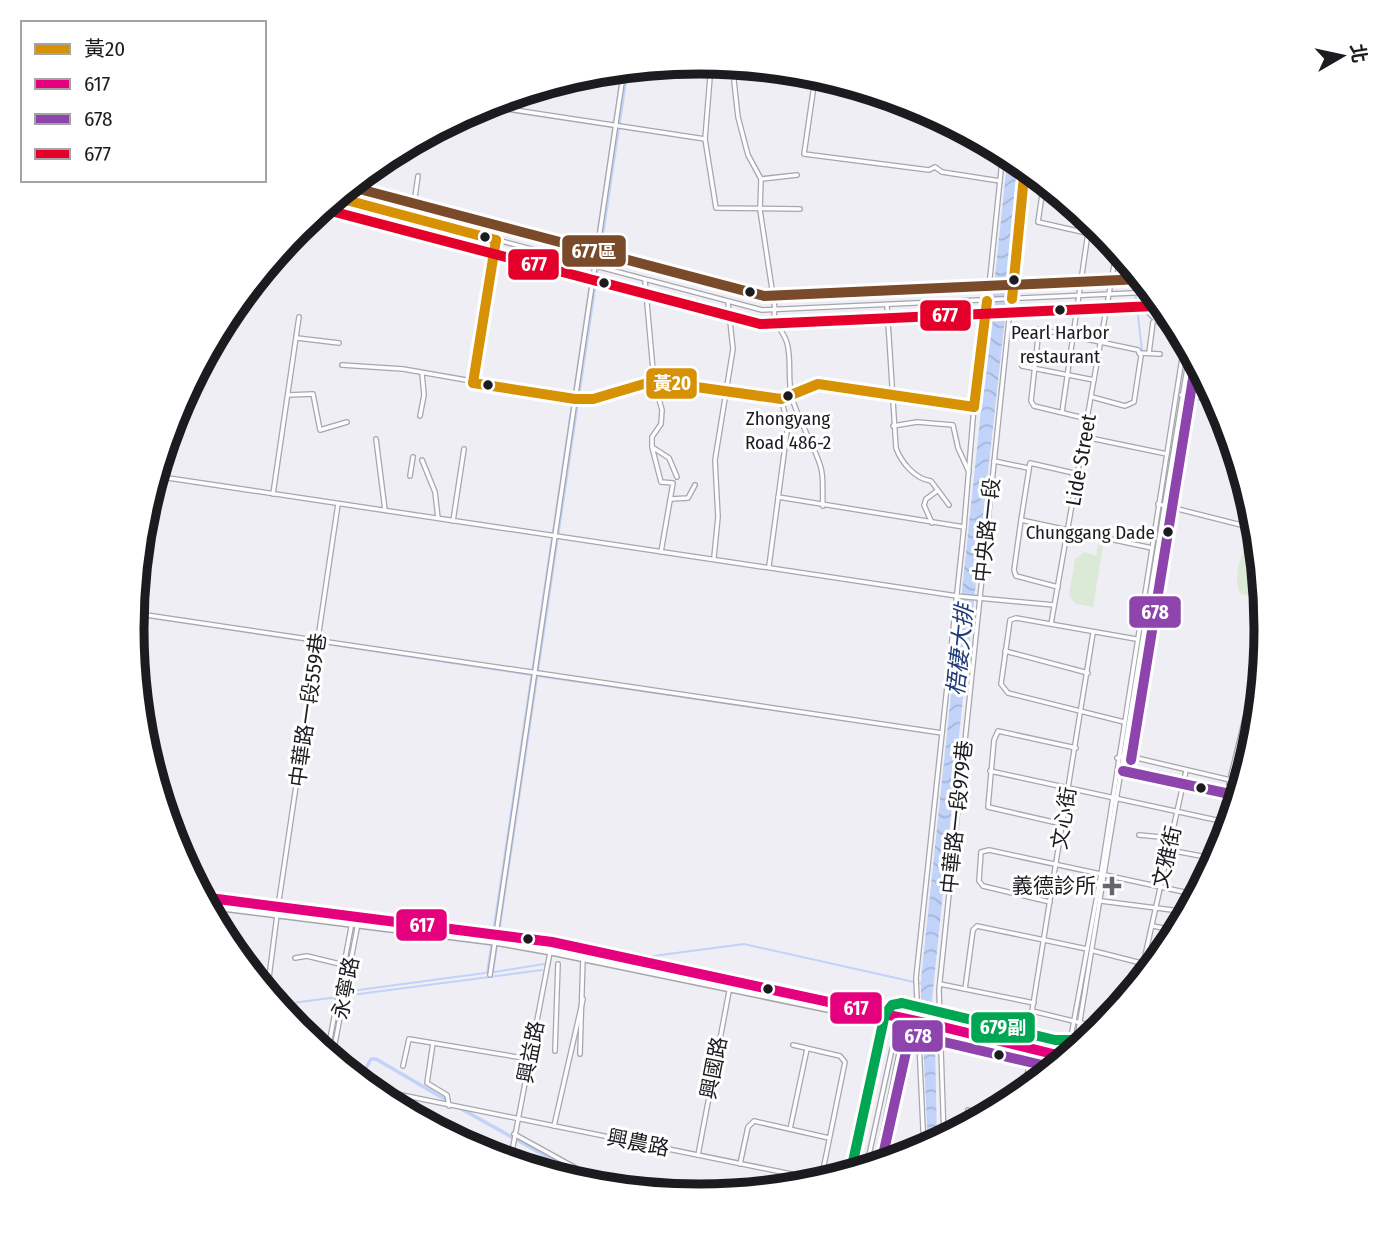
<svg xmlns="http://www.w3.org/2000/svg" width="1398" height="1258" viewBox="0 0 1398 1258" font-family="'Fira Sans Condensed','Noto Sans TC',sans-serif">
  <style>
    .grass { fill: #dbe9d7 }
    .water { fill: url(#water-waves) }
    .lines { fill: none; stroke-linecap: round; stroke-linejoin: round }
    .stream { stroke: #c1d3f9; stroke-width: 2 }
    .canal { stroke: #c1d3f9; stroke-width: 3.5 }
    .minor-casing { stroke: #a6a6ab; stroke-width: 6 }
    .major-casing { stroke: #a6a6ab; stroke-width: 8 }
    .minor { stroke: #fdfcfe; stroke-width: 3.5 }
    .major { stroke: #fdfcfe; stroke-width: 5 }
    .bus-1-casing { stroke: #fff; stroke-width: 16 }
    .bus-2-casing { stroke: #fff; stroke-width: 16 }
    .bus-3-casing { stroke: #fff; stroke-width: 16 }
    .bus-4-casing { stroke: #fff; stroke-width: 16 }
    .bus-5-casing { stroke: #fff; stroke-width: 16 }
    .bus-6-casing { stroke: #fff; stroke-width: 16 }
    .bus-1 { stroke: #d69105; stroke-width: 10 }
    .bus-2 { stroke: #e5007d; stroke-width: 10 }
    .bus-3 { stroke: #8e44ad; stroke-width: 10 }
    .bus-4 { stroke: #e4002b; stroke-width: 10 }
    .bus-5 { stroke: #7a4b2a; stroke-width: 10 }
    .bus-6 { stroke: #00a651; stroke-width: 10 }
    .bus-dot { fill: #1c1c20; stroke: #fff; stroke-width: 2.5 }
    .poi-dot { fill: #66666b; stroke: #fff; stroke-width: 2.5 }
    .labels { text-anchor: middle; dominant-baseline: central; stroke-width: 6; stroke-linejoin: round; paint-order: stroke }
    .bus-label { font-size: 19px; fill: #1c1c20; stroke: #fff }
    .street-label { font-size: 21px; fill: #1c1c20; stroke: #fff }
    .poi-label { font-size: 21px; fill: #1c1c20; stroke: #fff; text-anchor: end }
    .water-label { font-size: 23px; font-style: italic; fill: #213b78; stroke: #fff }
    .rim { fill: none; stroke: #1c1c20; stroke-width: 9 }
    .line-badge { stroke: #fff; stroke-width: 2.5 }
    .badge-label { font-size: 19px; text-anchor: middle; font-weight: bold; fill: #fff }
  </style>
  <defs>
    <pattern id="water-waves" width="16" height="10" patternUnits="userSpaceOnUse" patternTransform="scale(1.75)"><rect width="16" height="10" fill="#c1d3f9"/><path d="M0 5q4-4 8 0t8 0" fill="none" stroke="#a5b5d5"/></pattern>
  </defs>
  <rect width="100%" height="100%" fill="#efeef5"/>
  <!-- grass -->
  <g class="grass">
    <path d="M 1258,542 L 1262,586 L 1259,602 L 1255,601 L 1256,596 L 1241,594 C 1233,582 1239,555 1248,544 Z"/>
    <polygon points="1098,545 1103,546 1093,607 1076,604 1069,595 1075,559 1085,552 1096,556"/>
  </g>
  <!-- water -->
  <g class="water">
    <polygon points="1008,153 1022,163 969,646 964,655 965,678 932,1000 934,1019 921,1014 921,980"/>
    <polygon points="923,1040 935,1042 937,1142 928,1147"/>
  </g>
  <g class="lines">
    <!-- stream -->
    <g class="stream">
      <polyline points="1027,184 1028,168"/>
      <polyline points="1132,266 1142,350"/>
      <polyline points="133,615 532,675"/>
      <polyline points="538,676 938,734"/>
      <polyline points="499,933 628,68"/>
      <polyline points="646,957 744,944 923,984"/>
      <polyline points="493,972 497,945"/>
      <polyline points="494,972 544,964"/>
      <polyline points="487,973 622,69"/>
      <polyline points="351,991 485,973"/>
      <polyline points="344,996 542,970"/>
      <polyline points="277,1005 338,997"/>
    </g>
    <!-- canal -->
    <g class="canal">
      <polyline points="927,1014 930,1044"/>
      <polyline points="359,1081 371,1059 376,1059 448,1101"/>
      <polyline points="458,1107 601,1187"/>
    </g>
    <!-- minor casing -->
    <g class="minor-casing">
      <g id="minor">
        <path d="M 737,65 L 734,81 L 738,117 L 748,155 L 761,179 L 760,210 L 775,309 C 771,322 784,331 787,343 C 792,360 787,380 792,397 C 798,422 814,443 821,468 C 824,479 822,494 823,506"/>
        <polyline points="710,77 705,139 716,208 800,209"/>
        <polyline points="813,92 804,154 929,170 935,167 942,172 1000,181"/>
        <polyline points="481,105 705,139"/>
        <polyline points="761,179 797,175"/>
        <polyline points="1043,188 1038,222 1109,238"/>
        <polyline points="335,197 762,310 1154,292"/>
        <polyline points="412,218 418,176"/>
        <polyline points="289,238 290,241"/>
        <polyline points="645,281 654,381 662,410 661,424 652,437 652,447 661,482 673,483 661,552"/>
        <path d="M 887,306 L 896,448 C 901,462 915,479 931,481 L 949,505"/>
        <polyline points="1149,313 1172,335 1187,343"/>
        <polyline points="297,338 339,343"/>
        <polyline points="1139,353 1160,354"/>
        <polyline points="1149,353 1153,322"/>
        <polyline points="342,365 403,369 575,399 593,399 654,381 781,399 818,384 974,407"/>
        <polyline points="1022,366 1094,380"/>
        <polyline points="288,395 313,394 320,430 347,422"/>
        <polyline points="1181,395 1217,400"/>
        <polyline points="1062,412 1090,219"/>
        <polyline points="420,416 424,395 422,373"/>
        <polyline points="1088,419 1034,406 1031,401 1039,329 1138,350 1141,356 1134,402 1125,406 1092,397"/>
        <polyline points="893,426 917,422 953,425 958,448 969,472"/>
        <polyline points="1085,437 1167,454"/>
        <polyline points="376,439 385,510"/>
        <polyline points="652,447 669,458 677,477"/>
        <polyline points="422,460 435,492 438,518"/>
        <polyline points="994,461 1028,468"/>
        <polyline points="155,476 957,596 1054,605"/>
        <polyline points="410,476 413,457"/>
        <polyline points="273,494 299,317"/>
        <polyline points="778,497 964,527"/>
        <polyline points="671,499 688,498 695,485"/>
        <polyline points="1158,504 1257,529"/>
        <polyline points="1021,520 1030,463 1078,474"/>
        <polyline points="453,521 464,449"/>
        <polyline points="932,523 924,505 926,499 937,491"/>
        <polyline points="714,557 718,517 715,460 733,349 728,303"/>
        <polyline points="769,566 788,424 781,399"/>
        <polyline points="1058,587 1016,576 1014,570 1021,520 1152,548"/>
        <polyline points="133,613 942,733"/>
        <polyline points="1051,624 1117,248"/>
        <polyline points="1093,633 1032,1011 1102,1028"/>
        <polyline points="1005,651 1088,673"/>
        <polyline points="1124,722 1008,693 1001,684 1010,620 1016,618 1136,639"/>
        <polyline points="1240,742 1254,746"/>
        <polyline points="1117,758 1124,755 1243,783"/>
        <polyline points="990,771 1230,823"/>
        <polyline points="1144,778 1183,786"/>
        <polyline points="1220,821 1267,628"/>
        <polyline points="1062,824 988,807 994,740 998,731 1076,748"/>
        <polyline points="1139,835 1171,838"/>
        <polyline points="1169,850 1217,859"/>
        <polyline points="1101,901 1188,912"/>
        <polyline points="1050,902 983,886 979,881 981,852 989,850 1198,895"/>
        <polyline points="278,907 338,504"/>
        <polyline points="1153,926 1178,931"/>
        <polyline points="1094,951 1153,966"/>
        <polyline points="295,958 307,956 344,965"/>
        <polyline points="490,975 624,69"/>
        <polyline points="1139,983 1186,771"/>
        <polyline points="940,984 1034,1003"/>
        <polyline points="965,989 973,930 977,926 1087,949"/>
        <polyline points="267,993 277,915"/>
        <polyline points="433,1043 427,1083 447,1095 449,1106"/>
        <polyline points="793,1045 840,1056 845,1062 821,1180"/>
        <polyline points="555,1051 558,964"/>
        <polyline points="1075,1051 1190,350"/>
        <polyline points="1068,1053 1101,874 1185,339"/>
        <polyline points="580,1054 583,958"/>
        <polyline points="327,1055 353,917"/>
        <polyline points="332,1059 359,918"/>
        <polyline points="403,1066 409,1039 529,1059"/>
        <polyline points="373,1093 377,1090 826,1181"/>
        <polyline points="1024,1093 1030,1059"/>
        <polyline points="968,1110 969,1126"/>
        <polyline points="554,1126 583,999"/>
        <polyline points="790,1129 807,1049"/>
        <polyline points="514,1134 612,1188"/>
        <polyline points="944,1139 939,990 1025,166"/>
        <polyline points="924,1149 916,978 964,527 974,407 981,364 1003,151"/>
        <polyline points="698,1155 731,981"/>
        <polyline points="510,1162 552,942"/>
        <polyline points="740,1164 748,1127 754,1121 829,1138"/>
        <polyline points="876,1166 906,1019"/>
        <polyline points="866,1169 899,1017"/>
      </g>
    </g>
    <!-- major casing -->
    <g class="major-casing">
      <g id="major">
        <polyline points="202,897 552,942 935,1025 1066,1059"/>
        <polyline points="206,906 494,942 551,952 832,1010 1059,1065"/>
        <polyline points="1056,1054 1072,1054"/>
      </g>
    </g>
    <!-- minor -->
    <use href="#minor" class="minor"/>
    <!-- major -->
    <use href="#major" class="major"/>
    <!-- bus-1 casing -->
    <g class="bus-1-casing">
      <g id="bus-1">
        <polyline points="335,197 496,240"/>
        <polyline points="1012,299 1025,166"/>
        <polyline points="473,383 575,399 593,399 654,381 781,399 818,384 974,407"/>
        <polyline points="473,383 496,240"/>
        <polyline points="974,407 987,301"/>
      </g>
    </g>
    <!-- bus-2 casing -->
    <g class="bus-2-casing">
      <polyline id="bus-2" points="202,897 552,942 935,1025 1053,1054 1072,1054"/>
    </g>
    <!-- bus-3 casing -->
    <g class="bus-3-casing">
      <g id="bus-3">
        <polyline points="1131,760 1196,360"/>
        <polyline points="1123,771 1239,796"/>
        <polyline points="881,1164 910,1034 1055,1068"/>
      </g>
    </g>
    <!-- bus-4 casing -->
    <g class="bus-4-casing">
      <polyline id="bus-4" points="331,211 760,324 1155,306"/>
    </g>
    <!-- bus-5 casing -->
    <g class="bus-5-casing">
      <polyline id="bus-5" points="348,186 764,296 1142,279"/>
    </g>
    <!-- bus-6 casing -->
    <g class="bus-6-casing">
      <polyline id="bus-6" points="852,1166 885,1014 892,1005 902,1003 1055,1040 1072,1040"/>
    </g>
    <!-- bus-1 -->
    <use href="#bus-1" class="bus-1"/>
    <!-- bus-2 -->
    <use href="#bus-2" class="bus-2"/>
    <!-- bus-3 -->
    <use href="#bus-3" class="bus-3"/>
    <!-- bus-4 -->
    <use href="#bus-4" class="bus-4"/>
    <!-- bus-5 -->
    <use href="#bus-5" class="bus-5"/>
    <!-- bus-6 -->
    <use href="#bus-6" class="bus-6"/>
  </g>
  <!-- markers -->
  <g class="bus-dot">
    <circle cx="485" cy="237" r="6"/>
    <circle cx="1014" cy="280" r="6"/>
    <circle cx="604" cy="283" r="6"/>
    <circle cx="750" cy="292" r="6"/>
    <circle cx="1060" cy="310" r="6"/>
    <circle cx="488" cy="385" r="6"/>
    <circle cx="788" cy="396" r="6"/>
    <circle cx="1168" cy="532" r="6"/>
    <circle cx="1201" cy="788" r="6"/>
    <circle cx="528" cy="939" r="6"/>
    <circle cx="768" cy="989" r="6"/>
    <circle cx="999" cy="1055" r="6"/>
  </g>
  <path class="poi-dot" d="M1108.5 875.5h7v7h7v7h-7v7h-7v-7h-7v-7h7z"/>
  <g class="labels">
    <!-- bus labels -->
    <g class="bus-label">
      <text x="1060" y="332">Pearl Harbor<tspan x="1060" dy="24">restaurant</tspan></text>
      <text x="788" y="418">Zhongyang<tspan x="788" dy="24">Road 486-2</tspan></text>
      <text x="1155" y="532" text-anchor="end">Chunggang Dade</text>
    </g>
    <!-- street labels -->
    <g class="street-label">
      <text transform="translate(1081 460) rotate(-80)">Lide Street</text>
      <text transform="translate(987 530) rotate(-84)">中央路一段</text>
      <text transform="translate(308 710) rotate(-82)">中華路一段559巷</text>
      <text transform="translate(957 817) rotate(-84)">中華路一段979巷</text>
      <text transform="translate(1064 818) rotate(-81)">文心街</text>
      <text transform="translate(1167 857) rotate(-77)">文雅街</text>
      <text transform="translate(346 988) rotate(-79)">永寧路</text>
      <text transform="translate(531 1052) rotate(-79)">興益路</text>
      <text transform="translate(714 1068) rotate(-79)">興國路</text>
      <text transform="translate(638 1143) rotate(11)">興農路</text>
    </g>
    <!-- poi labels -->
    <g class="poi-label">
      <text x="1096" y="886">義德診所</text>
    </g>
    <!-- water labels -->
    <g class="water-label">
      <text transform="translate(960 650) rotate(-84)">梧棲大排</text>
    </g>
  </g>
  <!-- crop -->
  <path d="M0 0H1398V1258H0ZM144 629a555 555 0 1 1 1110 0a555 555 0 1 1-1110 0Z" fill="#fff" fill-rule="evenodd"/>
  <path class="rim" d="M144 629a555 555 0 1 1 1110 0a555 555 0 1 1-1110 0Z"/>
  <g class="line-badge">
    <rect x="561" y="234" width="66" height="34" rx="7" fill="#7a4b2a"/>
    <rect x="507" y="248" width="53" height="33" rx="7" fill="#e4002b"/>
    <rect x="919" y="299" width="53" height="33" rx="7" fill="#e4002b"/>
    <rect x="645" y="367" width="53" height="33" rx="7" fill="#d69105"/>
    <rect x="1128" y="595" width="54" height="34" rx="7" fill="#8e44ad"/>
    <rect x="395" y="908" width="53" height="34" rx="7" fill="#e5007d"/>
    <rect x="829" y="991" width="54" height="34" rx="7" fill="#e5007d"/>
    <rect x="970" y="1011" width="66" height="33" rx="7" fill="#00a651"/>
    <rect x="891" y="1019" width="53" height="34" rx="7" fill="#8e44ad"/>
  </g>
  <g class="badge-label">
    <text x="594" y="258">677區</text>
    <text x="534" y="271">677</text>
    <text x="945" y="322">677</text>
    <text x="672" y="390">黃20</text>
    <text x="1155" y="619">678</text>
    <text x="422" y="932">617</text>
    <text x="856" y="1015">617</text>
    <text x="1003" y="1034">679副</text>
    <text x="918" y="1043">678</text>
  </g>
  <!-- legend -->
  <rect x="21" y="21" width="245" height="161" fill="#ffffff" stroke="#a4a4a6" stroke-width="2"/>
  <rect x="35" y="44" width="35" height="10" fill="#d69105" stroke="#a4a4a6" stroke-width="2"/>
  <text x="84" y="56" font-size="21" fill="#1c1c20">黃20</text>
  <rect x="35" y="79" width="35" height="10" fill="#e5007d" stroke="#a4a4a6" stroke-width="2"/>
  <text x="84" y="91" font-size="21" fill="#1c1c20">617</text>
  <rect x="35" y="114" width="35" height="10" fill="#8e44ad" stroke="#a4a4a6" stroke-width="2"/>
  <text x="84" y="126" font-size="21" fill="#1c1c20">678</text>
  <rect x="35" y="149" width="35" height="10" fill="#e4002b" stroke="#a4a4a6" stroke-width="2"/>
  <text x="84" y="161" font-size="21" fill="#1c1c20">677</text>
  <!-- north arrow -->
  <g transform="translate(1342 56) rotate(81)" stroke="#ffffff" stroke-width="5" paint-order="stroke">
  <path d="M0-5L12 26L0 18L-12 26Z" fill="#1c1c20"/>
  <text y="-10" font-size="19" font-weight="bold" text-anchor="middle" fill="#1c1c20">北</text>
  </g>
</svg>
